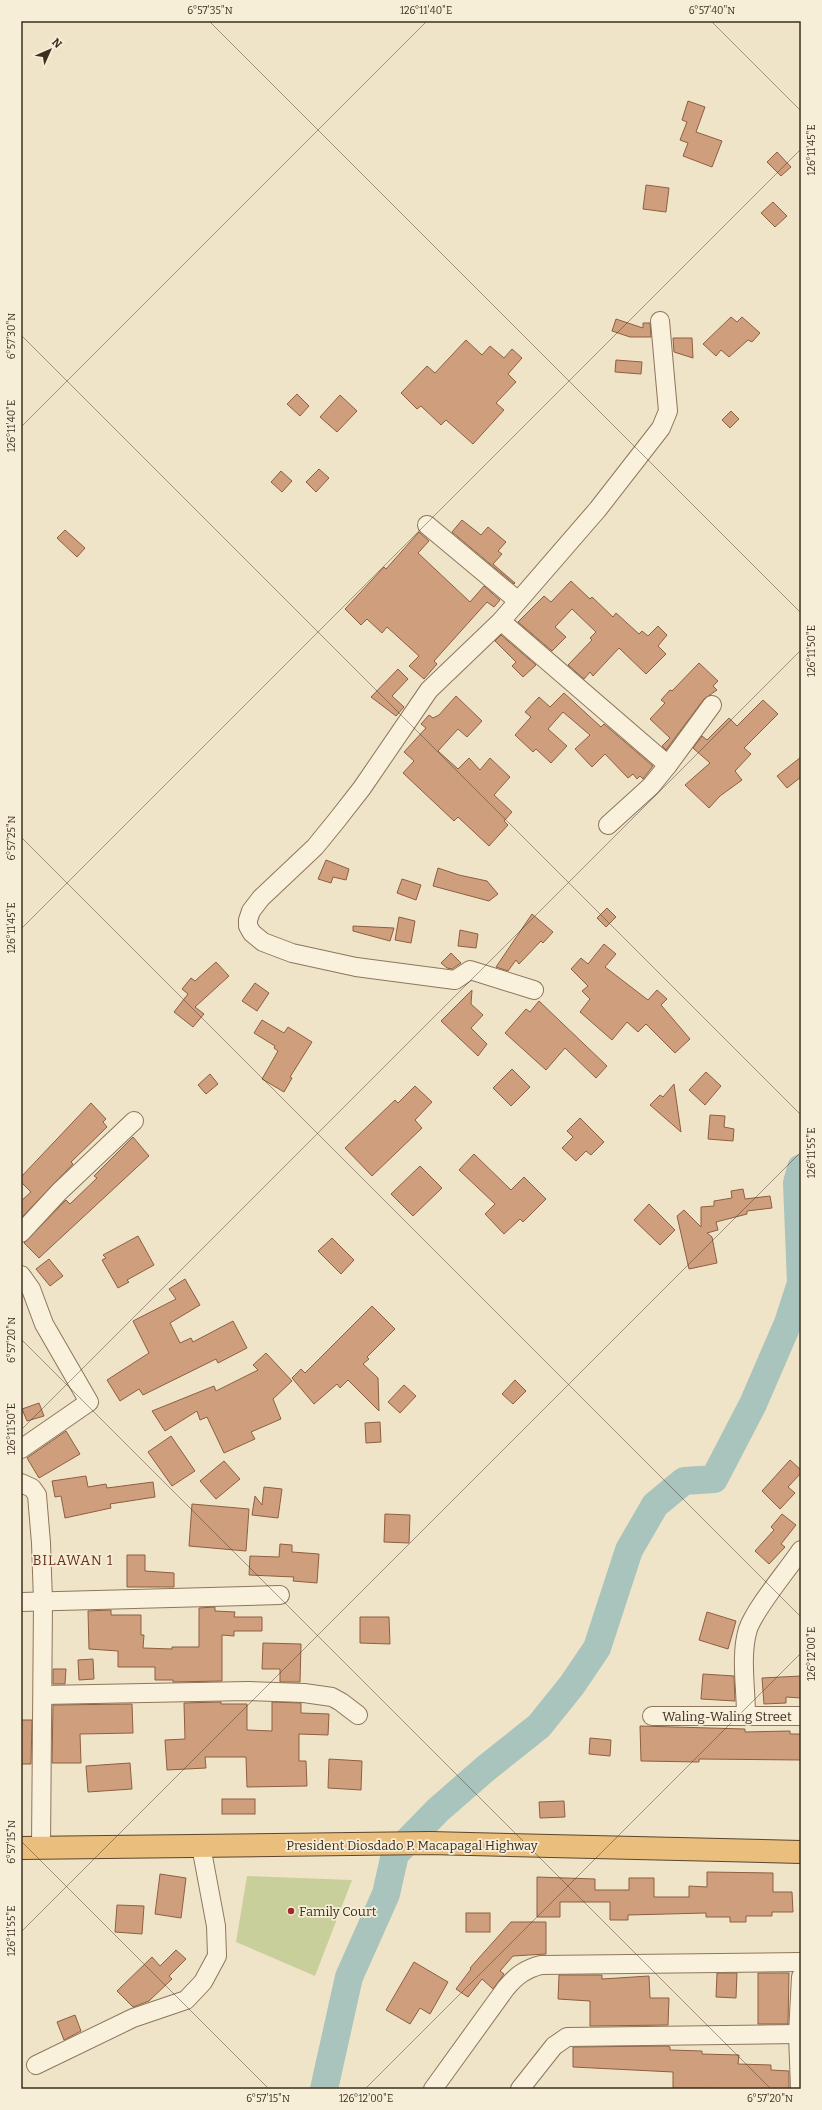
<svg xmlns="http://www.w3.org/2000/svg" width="822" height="2110" viewBox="0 0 822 2110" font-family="Bitter,serif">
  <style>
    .green { fill: #c9cf9b }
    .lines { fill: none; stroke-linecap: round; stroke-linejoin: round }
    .river { stroke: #a9c4bc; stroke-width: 28 }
    .building { fill: #cf9f7d; stroke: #8d5f41 }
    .minor-casing { stroke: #8d765c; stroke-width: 20 }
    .trunk-casing { stroke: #5b4430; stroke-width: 24 }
    .minor { stroke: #faf1dc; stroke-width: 18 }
    .trunk { stroke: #eabe7c; stroke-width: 22 }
    .ticks { fill: none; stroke: #3d2e20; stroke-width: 1; stroke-opacity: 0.45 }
    .poi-dot { fill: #9e2a2b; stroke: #f7eed8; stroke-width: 1.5 }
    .labels { text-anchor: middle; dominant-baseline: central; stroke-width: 3.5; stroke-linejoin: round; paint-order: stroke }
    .street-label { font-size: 13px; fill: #3d2e20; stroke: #f7eed8 }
    .poi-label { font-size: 13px; fill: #3d2e20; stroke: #f7eed8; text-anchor: start }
    .neighbourhood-label { font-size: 14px; letter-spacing: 1px; fill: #6b2e1e; stroke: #f7eed8 }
    .neatline { fill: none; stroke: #3d2e20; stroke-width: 1.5 }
    .ticks-label { font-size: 10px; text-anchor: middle; fill: #3d2e20 }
  </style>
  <rect width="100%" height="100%" fill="#f0e4c8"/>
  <!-- green -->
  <polygon class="green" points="247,1876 352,1880 315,1976 236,1942"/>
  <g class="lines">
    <!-- river -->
    <polyline class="river" points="324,2089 349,1977 386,1894 395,1854 438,1810 485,1769 539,1726 572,1685 597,1648 629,1550 655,1505 684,1481 714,1479 753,1404 788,1323 801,1283 797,1183 801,1168"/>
  </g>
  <!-- building -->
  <g class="building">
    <polygon points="688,101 705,107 696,132 722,141 712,167 683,156 688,143 680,140 687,122 682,120"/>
    <polygon points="777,152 791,167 781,176 767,162"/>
    <polygon points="646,185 669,188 666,212 643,209"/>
    <polygon points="773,202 787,216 775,227 761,213"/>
    <polygon points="731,317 737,322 742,317 760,333 752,342 748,340 729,357 721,350 716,356 703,344"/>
    <polygon points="616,319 643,328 643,323 650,323 651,337 630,337 612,331"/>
    <polygon points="673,338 692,338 693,358 674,352"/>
    <polygon points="466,340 482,355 490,346 504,358 512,349 522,358 508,374 516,382 496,403 504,410 473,444 446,420 441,425 421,406 417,409 401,393 427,366 435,373"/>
    <polygon points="616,360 642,362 641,374 615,372"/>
    <polygon points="297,394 309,406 300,416 287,404"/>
    <polygon points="340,395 357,411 337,432 320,417"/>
    <polygon points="731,411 739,419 730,428 722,420"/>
    <polygon points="319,469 329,478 316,492 306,482"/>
    <polygon points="281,471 292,481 282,492 271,482"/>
    <polygon points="462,520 481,535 488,527 506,542 498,551 502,554 493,564 515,583 514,584 452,532"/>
    <polygon points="65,530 85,548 77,557 57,538"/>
    <polygon points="419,532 429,541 418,553 470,602 484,586 500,600 494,607 487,602 434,661 437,664 424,679 409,666 419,656 387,627 382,633 367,619 361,625 345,609 384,567 386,569"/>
    <polygon points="571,581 590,599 592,597 613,617 616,613 639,634 642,631 648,636 658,626 667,635 658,646 666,654 646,674 619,648 593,676 590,672 584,679 568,665 592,640 590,638 596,632 572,609 555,627 566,637 552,651 518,622 544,596 551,602"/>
    <polygon points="501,635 536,665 523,677 512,666 516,662 495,641"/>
    <polygon points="699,663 718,681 713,686 717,690 704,699 666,750 662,746 670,738 650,719 665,703 661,700 670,690 672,691"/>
    <polygon points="398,669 408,679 392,696 404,707 396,716 371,697"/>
    <polygon points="564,693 601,727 604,724 653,766 643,779 640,776 637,779 633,774 628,778 605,754 592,767 575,749 590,735 563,712 548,729 567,746 551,763 536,749 533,752 515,735 531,717 525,712 539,697 550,707"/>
    <polygon points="456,696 482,721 467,737 458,729 438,751 458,769 469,758 480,770 490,758 510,777 494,795 512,812 504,821 508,825 489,846 458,817 454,821 403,773 414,761 404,752 426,728 421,724 429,715 433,718 439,715"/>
    <polygon points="763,700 778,714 744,748 751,754 735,771 742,780 720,796 709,808 685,785 710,763 693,748 702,736 707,740 729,718 737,726"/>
    <polygon points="801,757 801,777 787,788 777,776"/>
    <polygon points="326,860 349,869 346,880 333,877 331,883 318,879"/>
    <polygon points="438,868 459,875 487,881 498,894 489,901 433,886"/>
    <polygon points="402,879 421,885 416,900 397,893"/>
    <polygon points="607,908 616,917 606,927 597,918"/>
    <polygon points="532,914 553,932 543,943 541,941 519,964 516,960 508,971 496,967"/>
    <polygon points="399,917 415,921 411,943 395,940"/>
    <polygon points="353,926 394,928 390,941 353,931"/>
    <polygon points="460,930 478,934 476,948 458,946"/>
    <polygon points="604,944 616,954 605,967 648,1000 657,990 667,999 661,1005 690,1039 675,1053 646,1024 638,1032 627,1022 612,1040 580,1012 590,999 582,991 588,986 571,969 581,958 588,964"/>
    <polygon points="451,953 461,963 452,969 447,968 441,963"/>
    <polygon points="216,962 229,976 195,1007 204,1014 193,1027 174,1012 188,994 182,989 191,978 195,981"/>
    <polygon points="255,983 269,993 257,1011 242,1001"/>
    <polygon points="472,990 471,1004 483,1015 471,1028 487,1044 478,1056 441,1021"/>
    <polygon points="539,1001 607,1066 596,1078 565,1048 546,1070 505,1033 526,1009 530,1012"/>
    <polygon points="262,1020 284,1033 288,1027 312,1042 290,1077 292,1078 284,1092 262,1079 278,1051 274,1048 275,1046 254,1033"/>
    <polygon points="512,1069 530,1087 511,1106 493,1088"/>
    <polygon points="706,1072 721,1086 705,1105 689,1090"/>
    <polygon points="210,1074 218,1084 206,1094 198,1085"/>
    <polygon points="674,1084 681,1132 650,1105 660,1095 663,1097"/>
    <polygon points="415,1086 432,1102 415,1120 422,1128 372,1176 345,1148 395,1100 398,1103"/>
    <polygon points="91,1103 106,1119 103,1122 107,1127 71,1162 73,1164 21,1218 21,1201 31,1192 21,1182 21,1177"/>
    <polygon points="710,1115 725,1116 724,1127 734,1129 733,1141 708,1139"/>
    <polygon points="580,1118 604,1142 591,1155 586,1151 576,1161 562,1148 573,1137 567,1131"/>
    <polygon points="133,1137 149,1156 39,1258 24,1243 66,1200 70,1204 97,1178 94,1176"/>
    <polygon points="474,1154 511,1190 524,1177 546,1199 523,1222 520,1219 504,1234 485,1214 495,1204 459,1170"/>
    <polygon points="420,1166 442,1188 413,1216 391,1194"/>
    <polygon points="743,1189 745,1199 770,1196 772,1208 747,1211 747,1214 716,1222 718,1230 707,1233 712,1237 717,1263 689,1269 677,1216 684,1210 701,1227 701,1207 714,1206 714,1201 732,1198 731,1191"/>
    <polygon points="649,1204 675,1230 660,1245 634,1220"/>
    <polygon points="138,1236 154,1265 127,1280 129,1282 118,1288 102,1260 106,1258 103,1255"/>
    <polygon points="332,1238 354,1260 341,1274 318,1251"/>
    <polygon points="49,1259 63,1276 50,1286 36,1269"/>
    <polygon points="185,1279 200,1305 170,1323 180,1343 191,1338 193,1342 233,1321 247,1348 218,1363 216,1359 143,1395 139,1389 120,1401 107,1380 149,1353 133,1321 176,1299 169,1289"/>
    <polygon points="372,1306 395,1329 367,1357 369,1359 363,1364 378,1378 379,1411 348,1380 340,1388 337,1384 314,1404 292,1378 301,1369 305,1373"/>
    <polygon points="266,1353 292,1381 273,1399 281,1419 251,1432 255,1439 224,1453 207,1417 200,1420 197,1411 165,1431 152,1411 214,1386 216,1391 258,1370 253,1365"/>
    <polygon points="515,1380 526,1391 513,1404 502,1394"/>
    <polygon points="404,1385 416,1396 400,1413 388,1402"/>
    <polygon points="39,1403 44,1416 27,1421 22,1409"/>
    <polygon points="380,1422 381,1442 366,1443 365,1423"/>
    <polygon points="66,1431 80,1454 39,1478 27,1458"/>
    <polygon points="171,1436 195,1471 172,1486 148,1452"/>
    <polygon points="790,1460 801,1470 801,1473 788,1487 795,1493 780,1509 762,1491"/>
    <polygon points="224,1461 240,1479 216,1499 200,1481"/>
    <polygon points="86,1476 88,1487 106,1484 107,1488 153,1482 155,1497 110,1504 111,1508 65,1518 61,1496 55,1497 52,1481"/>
    <polygon points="264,1487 282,1489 278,1518 252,1515 255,1496 262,1505"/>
    <polygon points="192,1504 249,1509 246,1551 189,1546"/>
    <polygon points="385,1514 410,1515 409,1543 384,1542"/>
    <polygon points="782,1514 796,1525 781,1544 785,1547 769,1564 755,1551 774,1530 771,1527"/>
    <polygon points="280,1544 292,1545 292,1552 319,1554 317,1583 293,1581 294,1577 249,1575 250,1556 279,1557"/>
    <polygon points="127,1555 145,1555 145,1571 174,1573 174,1587 127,1587"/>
    <polygon points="215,1607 215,1611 235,1612 234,1617 262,1617 262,1631 234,1631 234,1636 222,1635 222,1681 173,1682 173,1680 155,1680 155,1667 118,1667 118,1651 89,1649 88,1611 111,1610 111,1615 141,1615 141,1635 144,1635 143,1648 172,1649 172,1647 199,1647 199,1608"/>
    <polygon points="707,1612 736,1621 728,1649 699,1640"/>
    <polygon points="360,1617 389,1617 390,1644 360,1643"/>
    <polygon points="263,1643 301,1644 300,1682 280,1682 280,1669 262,1669"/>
    <polygon points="93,1659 94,1679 79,1680 78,1660"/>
    <polygon points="53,1669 66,1669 65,1684 53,1684"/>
    <polygon points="703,1674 734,1676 735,1701 701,1699"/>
    <polygon points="801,1676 801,1698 786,1697 786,1703 764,1704 762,1678"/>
    <polygon points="221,1702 221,1704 247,1704 247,1730 272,1731 272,1702 301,1703 301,1713 329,1714 328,1735 299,1734 299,1761 306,1761 307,1786 247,1787 246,1757 205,1757 206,1768 167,1770 165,1740 185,1739 184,1703"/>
    <polygon points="132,1704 133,1733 80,1734 81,1763 52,1763 53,1705"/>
    <polygon points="21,1720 32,1720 31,1764 21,1764"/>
    <polygon points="640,1726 745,1729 745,1732 790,1731 790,1734 801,1734 801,1760 699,1759 699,1762 641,1761"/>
    <polygon points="590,1738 611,1740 610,1756 589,1754"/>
    <polygon points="329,1759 362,1761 361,1790 328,1788"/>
    <polygon points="130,1763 132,1789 88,1792 86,1766"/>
    <rect x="222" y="1799" width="33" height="15"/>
    <polygon points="564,1801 565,1817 540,1818 539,1802"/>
    <polygon points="707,1872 773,1873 773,1892 792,1892 793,1912 772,1912 772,1916 746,1916 746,1922 730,1922 730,1917 706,1917 706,1913 628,1915 628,1920 610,1920 610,1902 560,1902 560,1917 537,1917 537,1877 595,1879 595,1890 629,1890 629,1878 654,1878 654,1897 689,1897 689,1886 707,1887"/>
    <polygon points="160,1874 186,1878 181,1918 155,1914"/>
    <polygon points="117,1905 144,1906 142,1934 115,1932"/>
    <rect x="466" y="1913" width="24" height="19"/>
    <polygon points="511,1922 546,1922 546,1954 513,1956 500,1971 504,1974 493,1989 482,1979 468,1997 456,1989 471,1969 470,1968"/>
    <polygon points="176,1950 186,1959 169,1976 172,1979 149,2001 133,2007 117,1991 152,1957 160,1966"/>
    <polygon points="414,1962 448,1982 430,2014 420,2008 410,2024 386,2010"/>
    <polygon points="717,1973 737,1973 736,1998 716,1997"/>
    <polygon points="758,1973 789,1973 788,2024 758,2024"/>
    <polygon points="559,1975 602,1975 602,1979 649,1976 650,1998 669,1998 668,2025 590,2026 590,2001 558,1999"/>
    <polygon points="75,2015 81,2031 64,2040 57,2022"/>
    <polygon points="667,2046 670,2047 670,2050 702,2051 702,2054 739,2055 738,2064 771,2065 771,2070 789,2071 789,2089 673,2088 673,2072 573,2067 573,2047"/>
  </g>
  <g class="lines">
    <!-- minor casing -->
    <g class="minor-casing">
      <g id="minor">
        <polyline points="427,525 517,600"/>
        <polyline points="501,621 668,765"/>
        <polyline points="608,825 651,786 668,765 712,705"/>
        <polyline points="534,990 470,970 455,980 356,967 292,953 263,942 252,933 248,926 248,920 251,911 261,898 315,847 337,820 362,788 429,690 501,621 598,509 661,428 668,411 660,321"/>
        <polyline points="21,1233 59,1192 134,1121"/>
        <polyline points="21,1275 31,1289 44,1324 89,1402 21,1449"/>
        <polyline points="21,1483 32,1488 37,1495 41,1543 43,1601 41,1848"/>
        <polyline points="21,1602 280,1595"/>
        <polyline points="43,1695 248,1691 304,1693 332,1697 341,1702 358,1715"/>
        <path d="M 746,1715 C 746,1688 740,1655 748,1629 C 756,1607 787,1571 801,1550"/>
        <polyline points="652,1716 801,1716"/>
        <polyline points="36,2065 133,2018 186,2000 203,1982 217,1956 216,1926 201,1846"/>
        <path d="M 433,2089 L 506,1988 C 516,1976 525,1969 541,1965 L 801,1962"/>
        <polyline points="520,2089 554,2046 567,2037 798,2034"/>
        <polyline points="800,2089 798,2034 801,1977"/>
      </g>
    </g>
    <!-- trunk casing -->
    <g class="trunk-casing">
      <polyline id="trunk" points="21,1848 430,1843 801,1852"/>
    </g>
    <!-- minor -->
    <use href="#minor" class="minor"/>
    <!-- trunk -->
    <use href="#trunk" class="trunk"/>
  </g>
  <!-- ticks -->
  <path class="ticks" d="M 209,21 L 801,613M 711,21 L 801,111M 21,335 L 801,1115M 21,427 L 427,21M 21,837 L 801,1617M 21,929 L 801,149M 21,1339 L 771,2089M 21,1430 L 801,650M 21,1841 L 269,2089M 21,1932 L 801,1152M 365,2089 L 801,1653"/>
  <!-- markers -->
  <circle class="poi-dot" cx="291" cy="1911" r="4"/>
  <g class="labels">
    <!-- street labels -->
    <g class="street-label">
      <text x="727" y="1716">Waling-Waling Street</text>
      <text x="412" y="1845">President Diosdado P. Macapagal Highway</text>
    </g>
    <!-- poi labels -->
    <g class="poi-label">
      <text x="299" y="1911">Family Court</text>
    </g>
    <!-- neighbourhood labels -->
    <g class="neighbourhood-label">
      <text x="73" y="1560">BILAWAN 1</text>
    </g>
  </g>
  <!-- border -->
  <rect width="822" height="2110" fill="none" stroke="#f7eed8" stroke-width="44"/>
  <!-- north arrow -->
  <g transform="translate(50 50) rotate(45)" stroke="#f7eed8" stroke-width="3" paint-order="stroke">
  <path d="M0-3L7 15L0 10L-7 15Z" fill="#3d2e20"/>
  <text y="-6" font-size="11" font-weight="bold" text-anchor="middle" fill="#3d2e20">N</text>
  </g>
  <rect x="22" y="22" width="778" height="2066" class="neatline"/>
  <g class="ticks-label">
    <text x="210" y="14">6°57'35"N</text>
    <text x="426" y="14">126°11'40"E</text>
    <text x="712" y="14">6°57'40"N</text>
    <text transform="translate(811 150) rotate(-90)" y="4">126°11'45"E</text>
    <text transform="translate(11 336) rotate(-90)" y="4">6°57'30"N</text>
    <text transform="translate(11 426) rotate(-90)" y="4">126°11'40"E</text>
    <text transform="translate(811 651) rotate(-90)" y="4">126°11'50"E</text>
    <text transform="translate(11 838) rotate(-90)" y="4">6°57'25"N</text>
    <text transform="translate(11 928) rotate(-90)" y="4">126°11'45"E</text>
    <text transform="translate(811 1153) rotate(-90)" y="4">126°11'55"E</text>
    <text transform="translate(11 1340) rotate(-90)" y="4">6°57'20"N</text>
    <text transform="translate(11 1429) rotate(-90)" y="4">126°11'50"E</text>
    <text transform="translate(811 1654) rotate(-90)" y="4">126°12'00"E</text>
    <text transform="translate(11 1842) rotate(-90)" y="4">6°57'15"N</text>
    <text transform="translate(11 1931) rotate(-90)" y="4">126°11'55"E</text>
    <text x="268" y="2102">6°57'15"N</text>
    <text x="366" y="2102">126°12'00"E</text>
    <text x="770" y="2102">6°57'20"N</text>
  </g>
</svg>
